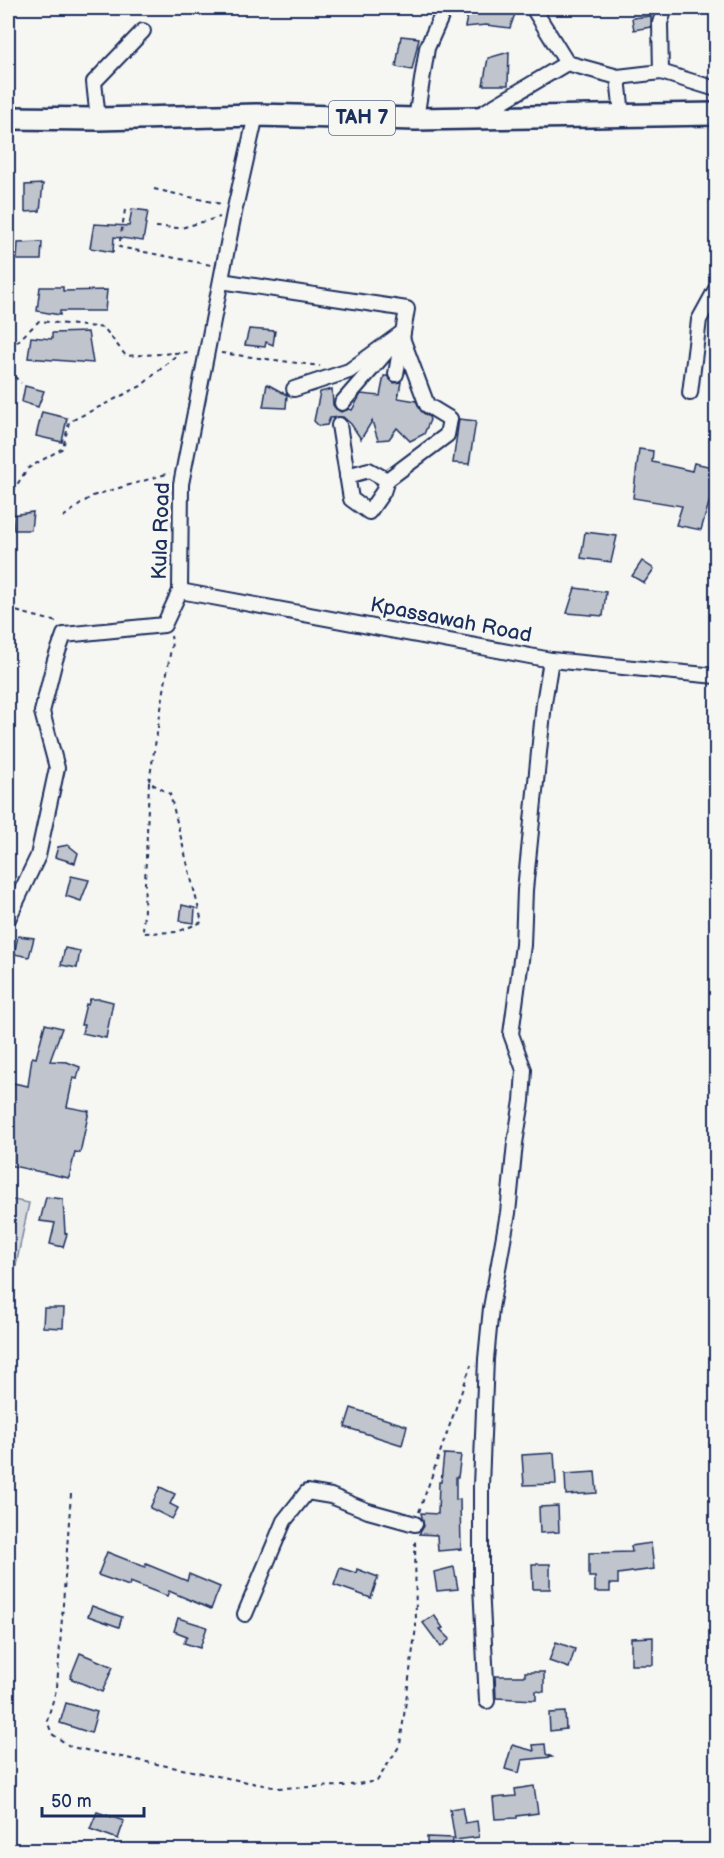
<svg xmlns="http://www.w3.org/2000/svg" width="724" height="1858" viewBox="0 0 724 1858" font-family="'Balsamiq Sans',sans-serif">
  <style>
    .green { fill: #d6d9dd; stroke: #78849e; stroke-width: 1.5 }
    .building { fill: #c0c4cd; stroke: #1b2f5e; stroke-width: 1.5 }
    .lines { fill: none; stroke-linecap: round; stroke-linejoin: round }
    .minor-casing { stroke: #1b2f5e; stroke-width: 18 }
    .highway-casing { stroke: #1b2f5e; stroke-width: 26 }
    .path { stroke: #1b2f5e; stroke-width: 2; stroke-dasharray: 4.5 4.5; stroke-linecap: butt }
    .minor { stroke: #f6f6f2; stroke-width: 14 }
    .highway { stroke: #f6f6f2; stroke-width: 21 }
    .labels { text-anchor: middle; dominant-baseline: central; stroke-width: 6; stroke-linejoin: round; paint-order: stroke }
    .shield { fill: #f6f6f2; stroke: #5d6b8a; stroke-width: 1.5 }
    .shield-label { font-size: 20px; font-weight: bold; fill: #1b2f5e }
    .street-label { font-size: 21px; fill: #1b2f5e; stroke: #f6f6f2 }
  </style>
  <rect width="100%" height="100%" fill="#f6f6f2"/>
  <filter id="ink" filterUnits="userSpaceOnUse"><feTurbulence type="fractalNoise" baseFrequency=".0167" numOctaves="2"/><feDisplacementMap in="SourceGraphic" scale="12" xChannelSelector="R" yChannelSelector="G"/><feConvolveMatrix kernelMatrix="1 2 1 2 8 2 1 2 1" color-interpolation-filters="sRGB"/></filter>
  <g filter="url(#ink)">
    <!-- green -->
    <polygon class="green" points="8,1199 29,1203 15,1270 8,1269"/>
    <!-- building -->
    <g class="building">
      <polygon points="469,8 517,8 510,28 486,25 465,27"/>
      <polygon points="651,16 651,27 634,30 632,18"/>
      <polygon points="401,36 419,38 412,70 396,67"/>
      <polygon points="509,52 508,85 483,85 488,58"/>
      <polygon points="43,184 40,211 25,212 25,185"/>
      <polygon points="132,209 148,211 143,241 114,237 113,252 90,248 94,224 129,226"/>
      <polygon points="42,242 41,260 17,260 18,243"/>
      <polygon points="40,287 63,287 63,291 107,290 105,311 60,311 60,315 37,311"/>
      <polygon points="249,329 275,331 273,345 266,342 265,347 245,345"/>
      <polygon points="88,332 93,363 28,358 31,337 52,339 52,333"/>
      <polygon points="384,376 387,376 394,383 401,382 398,398 416,401 422,412 429,417 430,420 424,434 410,441 397,428 389,439 378,440 372,421 361,439 351,424 343,417 330,418 327,425 319,426 314,421 320,392 332,389 333,405 336,409 341,412 349,409 352,410 361,394 380,396"/>
      <polygon points="267,384 287,395 286,408 263,407"/>
      <polygon points="25,386 44,391 38,407 22,402"/>
      <polygon points="42,412 67,418 62,442 36,436"/>
      <polygon points="459,419 476,421 469,464 453,463"/>
      <polygon points="639,449 653,451 652,462 692,471 694,463 717,468 717,476 701,530 676,525 682,506 633,498"/>
      <polygon points="33,512 31,530 14,530 12,515"/>
      <polygon points="585,532 617,536 611,562 581,558"/>
      <polygon points="642,561 654,569 644,583 632,576"/>
      <polygon points="575,588 606,592 603,616 567,613"/>
      <polygon points="68,845 78,853 75,863 55,857 58,847"/>
      <polygon points="71,876 89,880 81,901 66,896"/>
      <polygon points="182,905 195,908 194,923 180,921"/>
      <polygon points="18,936 34,938 29,957 14,954"/>
      <polygon points="65,948 80,951 77,968 61,965"/>
      <polygon points="90,999 101,999 113,1002 106,1038 82,1033 84,1025 81,1025 86,1004 88,1005"/>
      <polygon points="45,1024 62,1028 50,1061 67,1062 80,1067 77,1079 73,1078 67,1107 89,1111 80,1153 75,1152 69,1178 8,1165 8,1082 28,1086 32,1057 36,1058"/>
      <polygon points="46,1197 63,1199 65,1233 67,1234 63,1247 50,1244 55,1223 40,1221"/>
      <polygon points="44,1308 64,1308 63,1328 43,1327"/>
      <polygon points="351,1408 407,1426 402,1445 345,1427"/>
      <polygon points="554,1453 556,1484 524,1485 522,1455"/>
      <polygon points="444,1454 461,1455 458,1477 456,1477 456,1500 460,1499 461,1549 438,1551 437,1535 419,1534 424,1526 421,1513 438,1514 439,1482 441,1482"/>
      <polygon points="595,1472 597,1493 566,1495 565,1474"/>
      <polygon points="160,1487 175,1494 170,1504 178,1508 172,1519 150,1508"/>
      <polygon points="558,1506 559,1532 540,1533 539,1507"/>
      <polygon points="651,1543 654,1569 618,1574 618,1584 610,1584 610,1592 595,1592 595,1577 589,1577 589,1553 632,1552 631,1546"/>
      <polygon points="107,1552 145,1567 146,1564 187,1581 189,1574 220,1587 211,1609 169,1591 167,1596 130,1582 129,1586 98,1575"/>
      <polygon points="532,1564 550,1564 550,1589 533,1589"/>
      <polygon points="454,1567 458,1589 437,1591 434,1572"/>
      <polygon points="340,1568 356,1573 357,1569 378,1577 371,1598 334,1585"/>
      <polygon points="92,1606 122,1617 119,1627 88,1616"/>
      <polygon points="434,1615 443,1628 440,1629 450,1639 441,1647 423,1623"/>
      <polygon points="178,1618 207,1627 200,1648 184,1643 187,1636 174,1631"/>
      <polygon points="653,1637 653,1665 631,1665 631,1638"/>
      <polygon points="556,1642 575,1649 569,1668 549,1661"/>
      <polygon points="80,1653 113,1667 102,1692 70,1678"/>
      <polygon points="525,1672 544,1672 544,1692 536,1691 536,1700 496,1698 495,1676 525,1676"/>
      <polygon points="66,1703 97,1712 91,1733 60,1723"/>
      <polygon points="565,1712 566,1729 550,1731 549,1713"/>
      <polygon points="545,1744 546,1754 552,1757 522,1760 519,1773 505,1769 512,1745 534,1751 533,1745"/>
      <polygon points="534,1786 538,1813 517,1816 517,1818 495,1819 493,1798 516,1796 515,1789"/>
      <polygon points="462,1807 465,1823 477,1821 479,1837 455,1840 450,1809"/>
      <polygon points="97,1812 124,1821 118,1839 90,1829"/>
      <polygon points="427,1837 453,1838 452,1851 427,1851"/>
    </g>
    <g class="lines">
      <!-- minor casing -->
      <g class="minor-casing">
        <g id="minor">
          <polyline points="533,8 567,63 618,77 622,115"/>
          <polyline points="665,8 660,23 661,72 716,89"/>
          <polyline points="618,77 661,72"/>
          <polyline points="476,117 567,63"/>
          <polyline points="98,119 94,82 143,31"/>
          <polyline points="416,119 427,48 445,8"/>
          <polyline points="221,281 407,309 396,374"/>
          <polyline points="294,389 349,371 403,332"/>
          <polyline points="690,393 699,320 716,289"/>
          <polyline points="342,403 388,350"/>
          <polyline points="339,425 351,499 369,512 383,492 387,480 447,435 450,419 427,405 402,338"/>
          <polyline points="347,476 369,470 387,480"/>
          <polyline points="180,591 551,660 716,676"/>
          <polyline points="8,919 38,856 57,768 42,712 55,660 64,635 164,625 180,591 181,484 235,208 256,115"/>
          <polyline points="245,1614 284,1521 307,1492 331,1496 368,1511 415,1524"/>
          <polyline points="487,1701 481,1586 481,1486 486,1359 491,1308 508,1213 515,1143 522,1101 524,1070 511,1034 523,945 525,890 544,703 551,660"/>
        </g>
      </g>
      <!-- highway casing -->
      <g class="highway-casing">
        <polyline id="highway" points="8,118 98,119 256,115 416,119 716,114"/>
      </g>
      <!-- path -->
      <g class="path">
        <polyline points="154,189 221,204"/>
        <polyline points="125,210 119,247 211,265"/>
        <polyline points="156,227 181,228 220,217"/>
        <polyline points="8,342 16,343 39,321 104,328 126,356 192,352"/>
        <polyline points="221,353 320,366"/>
        <polyline points="8,370 21,383"/>
        <polyline points="8,499 27,469 63,448 69,422 141,386 179,353"/>
        <polyline points="63,517 92,496 170,473"/>
        <polyline points="8,609 57,622"/>
        <polyline points="149,782 143,933 177,932 202,922 170,794 149,782 172,642 171,636"/>
        <polyline points="71,1494 57,1687 47,1721 52,1734 71,1747 278,1788 344,1786 377,1781 400,1745 416,1627 415,1538"/>
        <polyline points="419,1512 471,1365"/>
      </g>
      <!-- minor -->
      <use href="#minor" class="minor"/>
      <!-- highway -->
      <use href="#highway" class="highway"/>
    </g>
  </g>
  <g class="labels">
    <!-- shield labels -->
    <rect class="shield" x="329" y="101" width="66" height="34" rx="4.5"/>
    <g class="shield-label">
      <text x="362" y="118">TAH 7</text>
    </g>
    <!-- street labels -->
    <g class="street-label">
      <text transform="translate(161 531) rotate(-88)">Kula Road</text>
      <text transform="translate(451 620) rotate(11)">Kpassawah Road</text>
    </g>
  </g>
  <!-- margin -->
  <rect width="724" height="1858" fill="none" stroke="#f6f6f2" stroke-width="30"/>
  <rect x="15" y="15" width="694" height="1828" fill="none" stroke="#1b2f5e" stroke-width="2" filter="url(#ink)"/>
  <!-- scale -->
  <path d="M42 1807v9h102v-9" fill="none" stroke="#1b2f5e" stroke-width="3"/>
  <text x="51" y="1807" font-size="18" fill="#1b2f5e" stroke="#f6f6f2" stroke-width="4.5" paint-order="stroke">50 m</text>
</svg>
